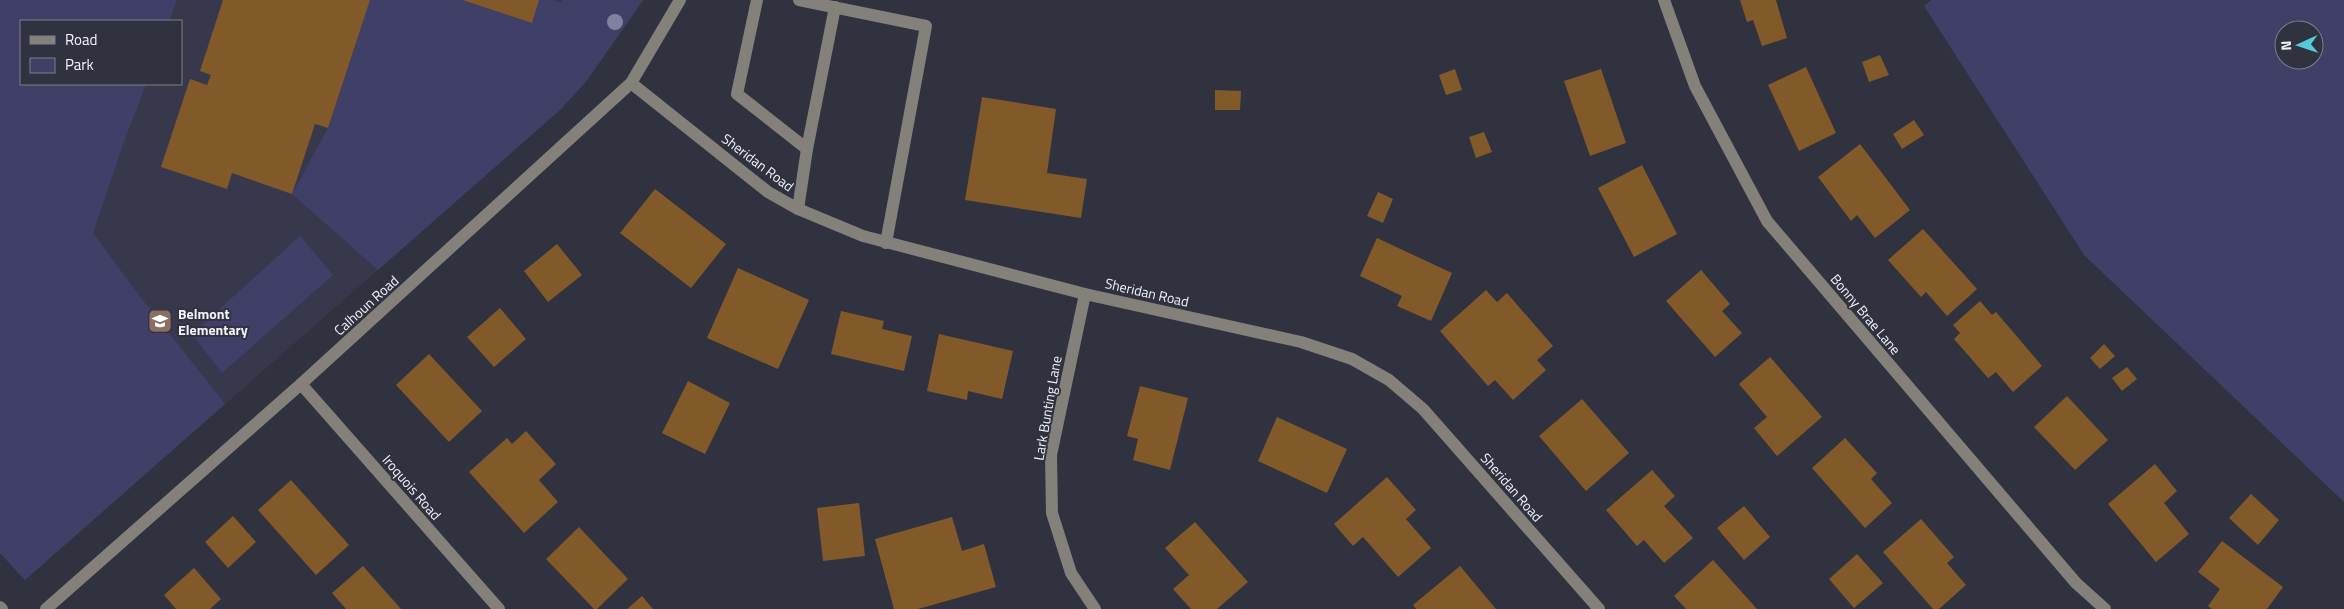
<svg xmlns="http://www.w3.org/2000/svg" width="2344" height="609" viewBox="0 0 2344 609" font-family="'Titillium Web',sans-serif">
  <style>
    .built { fill: #38384c; fill-rule: evenodd }
    .green { fill: #3f3f68; fill-rule: evenodd }
    .building { fill: #825929 }
    .lines { fill: none; stroke-linecap: round; stroke-linejoin: round }
    .minor { stroke: #83817a; stroke-width: 12 }
    .tree { fill: #8081a1 }
    .labels { text-anchor: middle; dominant-baseline: central; stroke-width: 4; stroke-linejoin: round; paint-order: stroke }
    .street-label { font-size: 14px; fill: #f2f3fc; stroke: #31323f }
    .poi-label { font-size: 14px; font-weight: bold; fill: #f2f3fc; stroke: #31323f; text-anchor: start }
  </style>
  <rect width="100%" height="100%" fill="#31323f"/>
  <!-- built -->
  <path class="built" d="M 0,0 L 644,0 L 590,77 L 560,110 L 25,580 L 0,553 ZM 21,21 L 181,21 L 181,84 L 21,84 Z"/>
  <!-- green -->
  <g class="green">
    <polygon points="0,0 177,0 169,21 21,21 21,84 146,84 124,142 93,233 138,294 225,404 25,580 0,553"/>
    <polygon points="370,0 460,0 531,22 539,0 553,0 561,3 562,0 643,0 584,84 560,110 378,270 292,194 328,128"/>
    <path d="M 1931,0 L 2344,0 L 2344,502 L 2084,255 L 1924,6 ZM 2284,30 L 2314,30 L 2314,60 L 2284,60 Z"/>
    <polygon points="300,236 333,275 222,373 192,334"/>
  </g>
  <!-- building -->
  <g class="building">
    <polygon points="223,0 370,0 328,128 315,124 292,194 232,173 227,189 161,167 190,79 207,85 211,75 200,71"/>
    <polygon points="462,0 539,0 532,23"/>
    <polygon points="1740,0 1776,0 1787,38 1762,46 1753,20 1747,22"/>
    <polygon points="1880,55 1889,75 1869,82 1862,62"/>
    <polygon points="1806,67 1836,133 1799,151 1768,85"/>
    <polygon points="1455,69 1462,90 1446,95 1439,75"/>
    <polygon points="1601,69 1626,143 1590,156 1564,81"/>
    <polygon points="1215,90 1241,91 1240,110 1215,110"/>
    <polygon points="982,97 1056,109 1047,173 1087,179 1081,218 965,200"/>
    <polygon points="1914,120 1924,135 1902,149 1893,134"/>
    <polygon points="1484,132 1492,152 1476,158 1469,137"/>
    <polygon points="1860,144 1910,210 1875,238 1857,215 1851,221 1818,177"/>
    <polygon points="1642,165 1677,234 1634,257 1598,188"/>
    <polygon points="655,189 726,244 691,288 620,233"/>
    <polygon points="1378,192 1393,199 1383,223 1367,216"/>
    <polygon points="1923,229 1977,289 1947,316 1926,292 1921,297 1888,260"/>
    <polygon points="1377,238 1452,273 1431,321 1397,306 1402,296 1360,276"/>
    <polygon points="557,244 582,275 548,302 524,271"/>
    <polygon points="738,268 809,300 778,369 707,338"/>
    <polygon points="1701,270 1730,304 1722,311 1742,333 1715,357 1666,301"/>
    <polygon points="1486,290 1497,302 1507,293 1553,346 1537,360 1546,370 1513,400 1495,380 1488,386 1440,331"/>
    <polygon points="1980,301 1992,315 1996,312 2042,366 2013,392 1996,372 1988,378 1954,339 1960,333 1953,325"/>
    <polygon points="500,308 526,339 494,367 467,337"/>
    <polygon points="841,311 884,321 882,329 912,336 904,371 831,354"/>
    <polygon points="939,334 1013,351 1002,399 968,391 967,400 927,391"/>
    <polygon points="2104,344 2115,356 2100,369 2090,358"/>
    <polygon points="429,354 482,411 449,442 396,385"/>
    <polygon points="1770,357 1822,417 1777,456 1754,428 1767,417 1739,384"/>
    <polygon points="2127,367 2137,379 2122,391 2112,378"/>
    <polygon points="688,381 730,403 705,454 662,433"/>
    <polygon points="1140,386 1188,398 1170,470 1133,460 1138,439 1127,436"/>
    <polygon points="2067,396 2108,440 2075,470 2034,427"/>
    <polygon points="1582,399 1629,453 1586,491 1539,436"/>
    <polygon points="1277,417 1347,449 1327,493 1258,461"/>
    <polygon points="526,431 556,464 539,480 558,502 524,533 469,472 507,438 512,444"/>
    <polygon points="1845,438 1877,473 1871,479 1892,503 1865,528 1812,468"/>
    <polygon points="2155,464 2177,491 2164,503 2189,534 2156,562 2108,504"/>
    <polygon points="1652,470 1675,496 1664,506 1693,538 1664,563 1644,540 1637,546 1606,510"/>
    <polygon points="1387,477 1416,510 1406,519 1431,548 1398,577 1363,537 1353,546 1334,524"/>
    <polygon points="291,480 349,545 316,575 258,510"/>
    <polygon points="2251,494 2279,520 2258,545 2229,518"/>
    <polygon points="859,503 865,556 823,561 817,508"/>
    <polygon points="1744,506 1770,537 1744,560 1717,528"/>
    <polygon points="233,516 256,542 228,568 205,542"/>
    <polygon points="952,517 962,551 984,544 996,587 918,609 894,609 875,539"/>
    <polygon points="1921,519 1954,557 1947,563 1966,585 1939,609 1933,609 1883,552"/>
    <polygon points="1195,522 1248,582 1217,609 1191,609 1173,589 1189,575 1165,548"/>
    <polygon points="579,527 628,579 597,609 594,609 546,559"/>
    <polygon points="2222,541 2283,587 2267,609 2212,609 2208,606 2220,589 2198,572"/>
    <polygon points="1857,554 1883,583 1854,608 1829,579"/>
    <polygon points="1713,560 1757,609 1686,609 1674,596"/>
    <polygon points="363,566 401,609 346,609 332,593"/>
    <polygon points="1460,566 1496,609 1416,609 1413,605"/>
    <polygon points="194,568 221,599 210,609 176,609 164,595"/>
    <polygon points="642,596 653,609 627,609"/>
  </g>
  <g class="lines">
    <!-- minor -->
    <g class="minor">
      <polyline points="757,0 737,94 807,149"/>
      <polyline points="799,0 926,26 886,243"/>
      <polyline points="1664,0 1695,86 1767,221 2076,583 2105,609"/>
      <polyline points="631,83 768,192 798,209 863,236 1085,294 1301,342 1352,359 1389,380 1423,409 1599,609"/>
      <polyline points="798,209 807,149 835,7"/>
      <polyline points="1085,294 1051,455 1052,513 1071,573 1095,609"/>
      <polyline points="301,384 499,609"/>
      <polyline points="0,607 2,609"/>
      <polyline points="46,609 301,384 631,83 680,0"/>
    </g>
  </g>
  <!-- trees -->
  <circle class="tree" cx="615" cy="22" r="8"/>
  <!-- icons -->
  <defs>
    <g id="school-square" transform="scale(1.25)"><rect x="-9" y="-9" width="18" height="18" rx="4" fill="#8d6e63" stroke="#31323f"/><path d="M0-5L7-2L0 1L-7-2ZM-4 1L0 2.5L4 1V4Q0 6-4 4Z" fill="#fff"/></g>
  </defs>
  <g fill-rule="evenodd">
    <use href="#school-square" x="160" y="321"/>
  </g>
  <g class="labels">
    <!-- street labels -->
    <g class="street-label">
      <text transform="translate(758 162) rotate(37)">Sheridan Road</text>
      <text transform="translate(1147 292) rotate(13)">Sheridan Road</text>
      <text transform="translate(366 305) rotate(-42)">Calhoun Road</text>
      <text transform="translate(1866 314) rotate(50)">Bonny Brae Lane</text>
      <text transform="translate(1047 408) rotate(-80)">Lark Bunting Lane</text>
      <text transform="translate(412 487) rotate(49)">Iroquois Road</text>
      <text transform="translate(1512 487) rotate(49)">Sheridan Road</text>
    </g>
    <!-- poi labels -->
    <g class="poi-label">
      <text x="178" y="313">Belmont<tspan x="178" dy="16">Elementary</tspan></text>
    </g>
  </g>
  <!-- legend -->
  <rect x="20" y="20" width="162" height="65" fill="#31323f" stroke="#7e7f8b"/>
  <rect x="30" y="36" width="25" height="8" fill="#83817a" stroke="#7e7f8b"/>
  <text x="65" y="45" font-size="15" fill="#f2f3fc">Road</text>
  <rect x="30" y="58" width="25" height="15" fill="#3f3f68" stroke="#7e7f8b"/>
  <text x="65" y="70" font-size="15" fill="#f2f3fc">Park</text>
  <!-- north arrow -->
  <g transform="translate(2299 45) rotate(267)"><circle r="24" fill="#31323f" stroke="#7e7f8b"/>
  <path d="M0-4L9 19L0 12L-9 19Z" fill="#53cbdb"/>
  <text y="-8" font-size="14" font-weight="bold" text-anchor="middle" fill="#f2f3fc">N</text>
  </g>
</svg>
